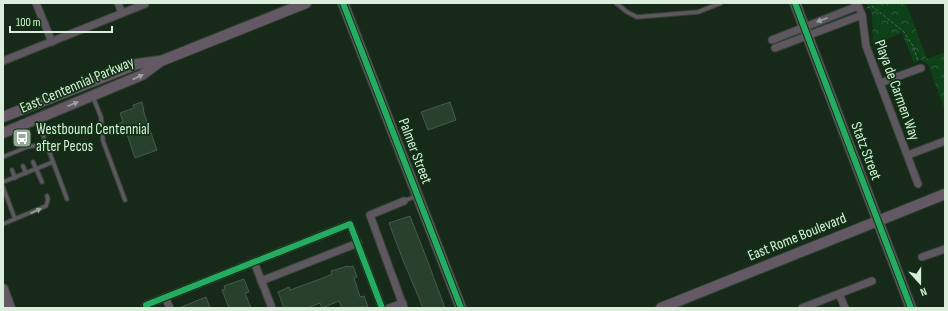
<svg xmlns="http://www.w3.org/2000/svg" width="948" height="311" viewBox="0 0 948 311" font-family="'Sofia Sans Condensed',sans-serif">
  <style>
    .park { fill: url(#park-crowns) }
    .building { fill: #27412c; stroke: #49594b }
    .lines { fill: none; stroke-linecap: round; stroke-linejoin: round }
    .lane-casing { stroke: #344436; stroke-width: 5.5 }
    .street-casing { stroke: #344436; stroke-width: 9 }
    .secondary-casing { stroke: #344436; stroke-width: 12 }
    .path { stroke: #646365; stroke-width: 1; stroke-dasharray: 3 2; stroke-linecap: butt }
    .lane { stroke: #5e5760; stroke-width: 3.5 }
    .street { stroke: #5e5760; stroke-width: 7 }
    .secondary { stroke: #645864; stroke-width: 10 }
    .cycleway-casing { stroke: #0f3214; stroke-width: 8 }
    .cycleway { stroke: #26ab63; stroke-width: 6 }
    .oneway { fill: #9ca29e }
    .oneway2 { fill: #9fa3a0 }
    .labels { text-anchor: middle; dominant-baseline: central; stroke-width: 3.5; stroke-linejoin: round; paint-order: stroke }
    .street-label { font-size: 15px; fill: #daeedb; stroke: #0f3214 }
    .poi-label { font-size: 15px; fill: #daeedb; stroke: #0f3214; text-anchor: start }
  </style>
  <defs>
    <pattern id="park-crowns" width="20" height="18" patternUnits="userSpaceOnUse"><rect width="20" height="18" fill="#0d4118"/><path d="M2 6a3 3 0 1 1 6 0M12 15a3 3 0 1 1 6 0" fill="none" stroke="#305d39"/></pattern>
  </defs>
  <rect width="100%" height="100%" fill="#172a1a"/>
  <!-- park -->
  <polygon class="park" points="867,3 906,3 927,59 945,52 945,111 928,64 921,60 914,63 902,33 873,45 872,15"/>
  <!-- building -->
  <g class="building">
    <polygon points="142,102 144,110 143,110 157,150 135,158 125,128 116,131 114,125 123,122 120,113 134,108 133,105"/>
    <polygon points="450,102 456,120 428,130 421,112"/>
    <polygon points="410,216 426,257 445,308 423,308 403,260 389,223"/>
    <polygon points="348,266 349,267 353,266 357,277 354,278 360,297 364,296 368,307 342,308 339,301 322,308 320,303 307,308 284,308 278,292 289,287 290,290 323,278 332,274 331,271"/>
    <polygon points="244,279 249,292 245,293 251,308 229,308 222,290 225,289 224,286"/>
    <polygon points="206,297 210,308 179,308"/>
  </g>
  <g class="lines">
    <!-- lane casing -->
    <g class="lane-casing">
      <g id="lane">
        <polyline points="616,3 627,12 637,17 698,12 721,3"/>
        <polyline points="93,97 101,117 103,141 125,200"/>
        <polyline points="37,119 67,199"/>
        <polyline points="3,157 27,147 45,144"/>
        <polyline points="33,162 42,182"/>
        <polyline points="23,166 26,173"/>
        <polyline points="12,170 15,178"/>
        <polyline points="3,182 53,162"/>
        <polyline points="3,187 15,219 3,224"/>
        <polyline points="404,201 416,196"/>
        <polyline points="15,219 46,206 48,199 47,196"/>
      </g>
    </g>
    <!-- street casing -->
    <g class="street-casing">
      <g id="street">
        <polyline points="36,3 52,42"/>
        <polyline points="118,3 122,13"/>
        <polyline points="857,3 862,15 866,46 918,184"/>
        <polyline points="772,40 858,6"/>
        <polyline points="775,48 862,15"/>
        <polyline points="3,61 145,4"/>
        <polyline points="880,83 921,68"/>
        <polyline points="908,155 945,141"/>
        <polyline points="922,257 945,249"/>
        <polyline points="254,262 272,308"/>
        <polyline points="261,281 358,243"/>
        <polyline points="839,294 845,308"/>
        <polyline points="165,297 170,308"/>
        <polyline points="147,308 146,305 350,224 382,308"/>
        <polyline points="389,308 403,303"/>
        <polyline points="404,308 370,215 404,201"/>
        <polyline points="802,308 872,281"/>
      </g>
    </g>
    <!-- secondary casing -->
    <g class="secondary-casing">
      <g id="secondary">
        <polyline points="343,3 461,308"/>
        <polyline points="795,3 911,308"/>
        <polyline points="3,117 137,64 159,61"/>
        <polyline points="3,133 142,75 161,61 306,3"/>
        <polyline points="3,289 10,308"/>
        <polyline points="661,308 945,194"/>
      </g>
    </g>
    <!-- path -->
    <polyline class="path" points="867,8 872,6 904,32 913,46 918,61"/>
    <!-- lane -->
    <use href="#lane" class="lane"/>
    <!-- street -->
    <use href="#street" class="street"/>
    <!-- secondary -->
    <use href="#secondary" class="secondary"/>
    <!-- cycleway casing -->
    <g class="cycleway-casing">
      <g id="cycleway">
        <polyline points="343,3 461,308"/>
        <polyline points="795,3 911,308"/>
        <polyline points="147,308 146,305 350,224 382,308"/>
      </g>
    </g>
    <!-- cycleway -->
    <use href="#cycleway" class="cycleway"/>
  </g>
  <!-- one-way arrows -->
  <defs><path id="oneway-solid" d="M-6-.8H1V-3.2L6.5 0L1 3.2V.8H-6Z"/></defs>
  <g class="oneway">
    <use href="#oneway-solid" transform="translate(822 20) rotate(159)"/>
    <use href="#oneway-solid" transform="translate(36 211) rotate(-24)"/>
  </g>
  <g class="oneway2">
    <use href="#oneway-solid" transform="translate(138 77) rotate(-25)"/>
    <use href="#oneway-solid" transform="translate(73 104) rotate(-23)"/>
  </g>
  <!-- icons -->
  <defs>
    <g id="bus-square" transform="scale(1)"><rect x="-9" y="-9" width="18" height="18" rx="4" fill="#96a997" stroke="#0f3214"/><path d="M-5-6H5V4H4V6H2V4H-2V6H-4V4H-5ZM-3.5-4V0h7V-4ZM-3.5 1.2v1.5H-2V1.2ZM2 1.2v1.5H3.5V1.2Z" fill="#fff"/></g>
  </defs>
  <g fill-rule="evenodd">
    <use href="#bus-square" x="22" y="138"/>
  </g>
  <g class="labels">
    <!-- street labels -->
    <g class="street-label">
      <text transform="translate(77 85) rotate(-23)">East Centennial Parkway</text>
      <text transform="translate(897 90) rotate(70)">Playa de Carmen Way</text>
      <text transform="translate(415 151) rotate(69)">Palmer Street</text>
      <text transform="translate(866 151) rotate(69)">Statz Street</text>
      <text transform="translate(797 237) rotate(-22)">East Rome Boulevard</text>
    </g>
    <!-- poi labels -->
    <g class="poi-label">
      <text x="36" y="129">Westbound Centennial<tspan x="36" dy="17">after Pecos</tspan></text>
    </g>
  </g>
  <!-- border -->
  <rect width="948" height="311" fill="none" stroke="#daeedb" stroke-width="8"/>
  <!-- north arrow -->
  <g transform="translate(920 283) rotate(159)" stroke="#0f3214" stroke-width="3" paint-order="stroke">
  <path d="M0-3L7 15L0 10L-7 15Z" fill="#daeedb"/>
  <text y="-6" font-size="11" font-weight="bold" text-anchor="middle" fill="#daeedb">N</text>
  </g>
  <!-- scale -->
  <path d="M10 26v6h102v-6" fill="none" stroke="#daeedb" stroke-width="2"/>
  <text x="16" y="26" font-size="12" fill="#daeedb" stroke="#0f3214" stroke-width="3" paint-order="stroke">100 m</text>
</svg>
